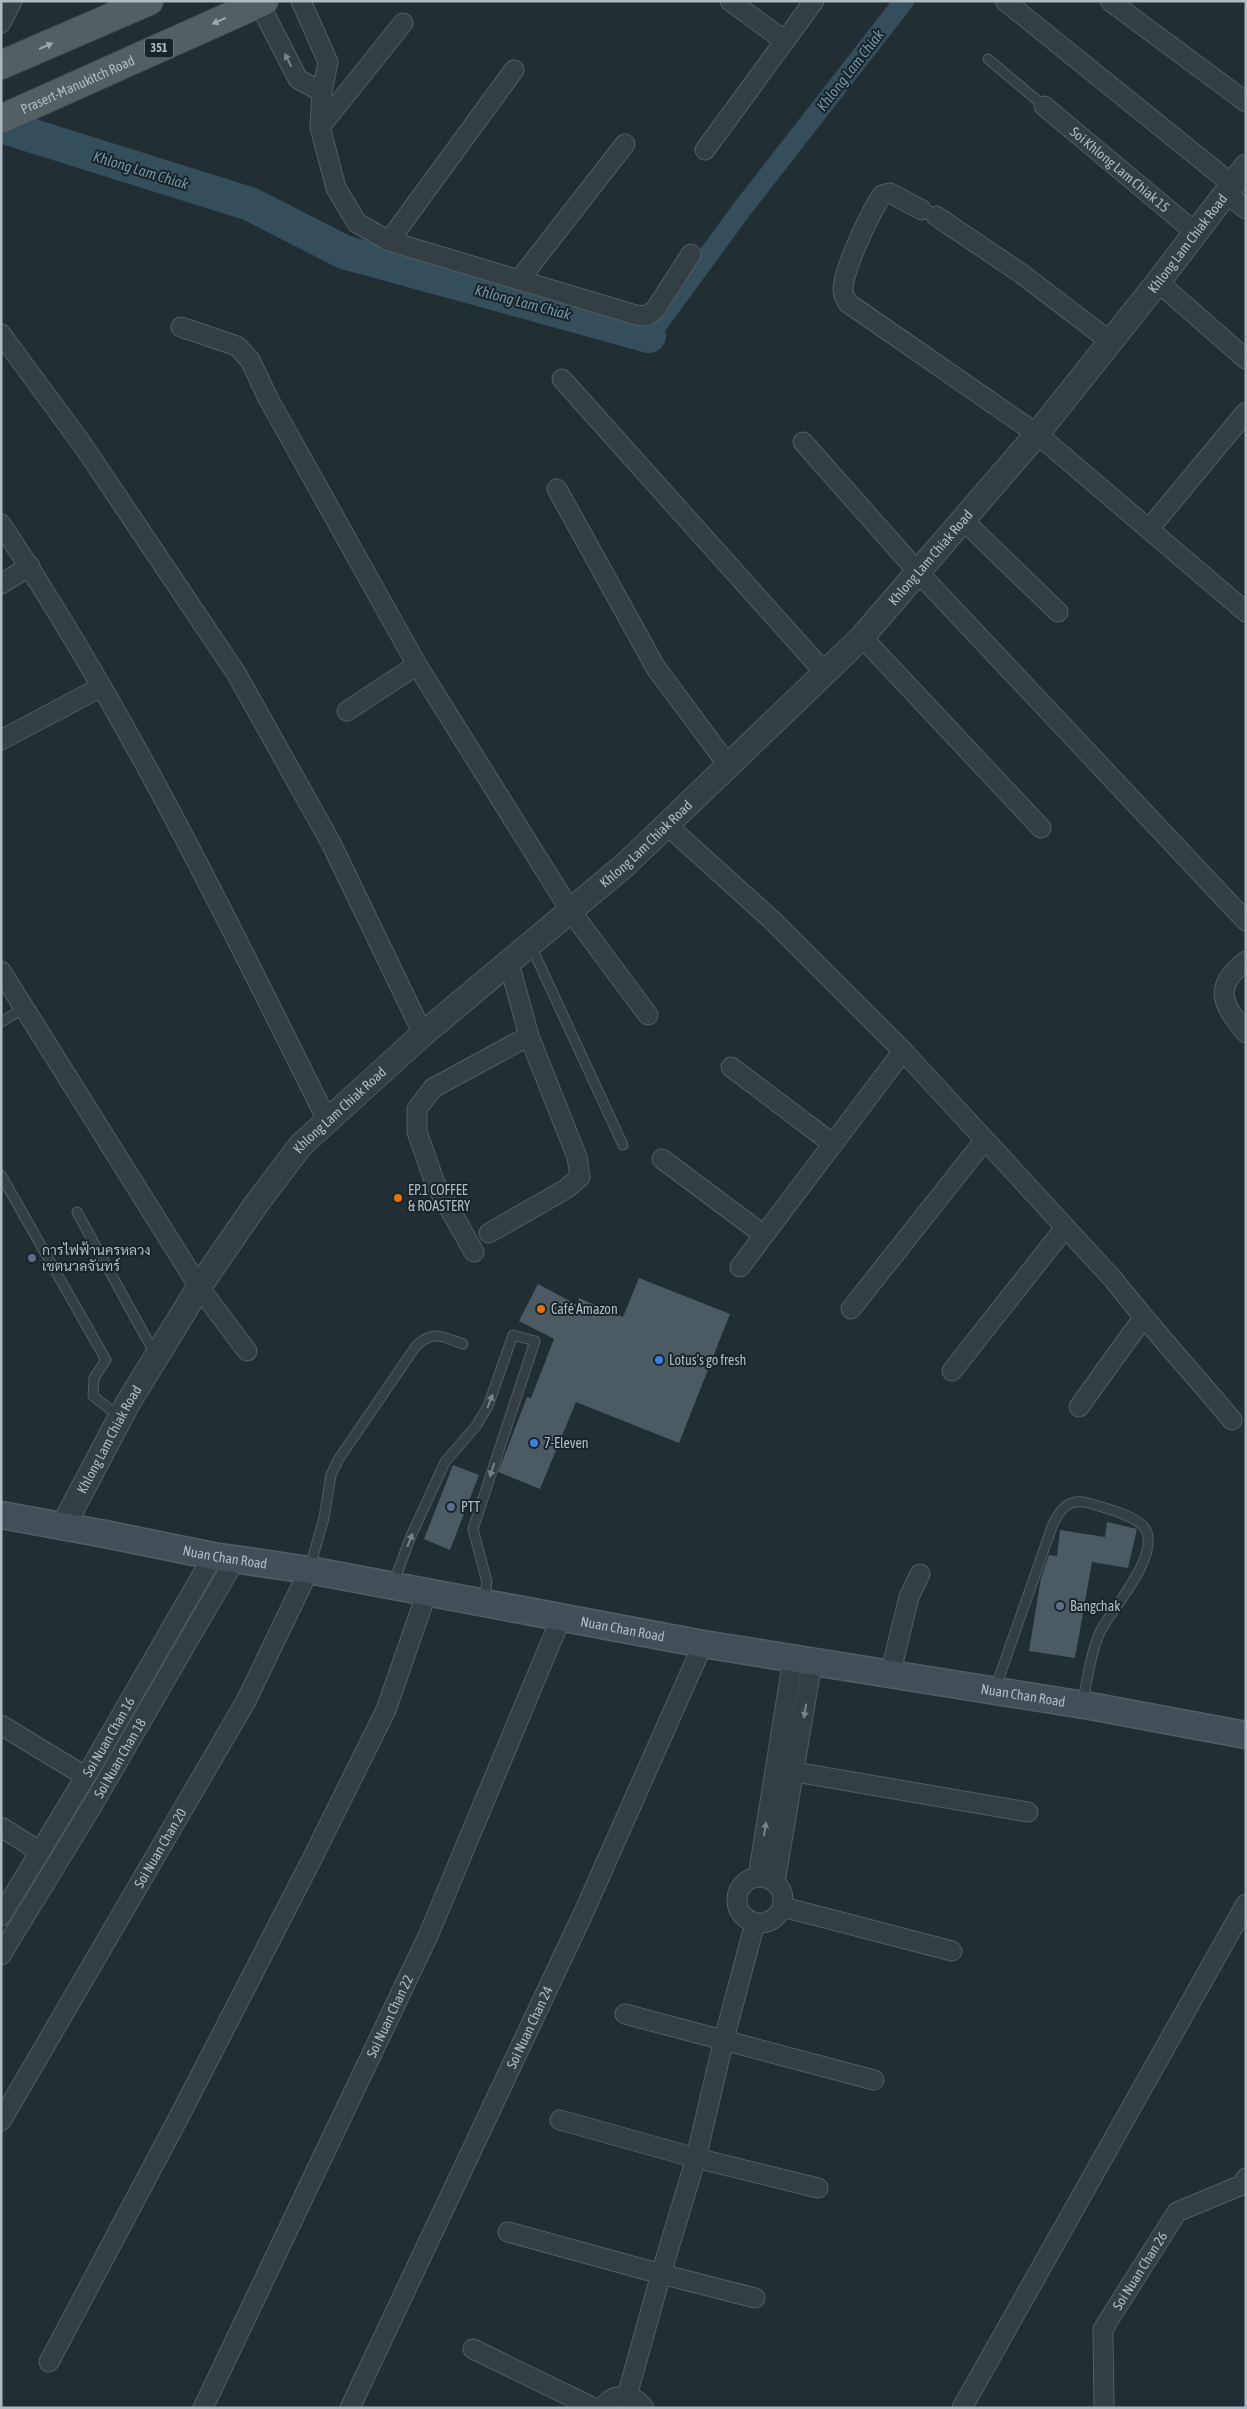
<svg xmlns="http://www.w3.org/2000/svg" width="1247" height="2409" viewBox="0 0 1247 2409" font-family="'Asap Condensed',Sarabun,sans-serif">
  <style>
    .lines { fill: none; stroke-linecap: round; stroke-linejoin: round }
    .canal { stroke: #354e5b; stroke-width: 20 }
    .river { stroke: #354e5b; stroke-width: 34 }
    .building { fill: #4c5b63 }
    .service-casing { stroke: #515d63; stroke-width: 11 }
    .minor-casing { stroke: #515d63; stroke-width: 21 }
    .tertiary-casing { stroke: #515d63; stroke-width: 26 }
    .secondary-casing { stroke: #515d63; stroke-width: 29 }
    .primary-casing { stroke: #404b52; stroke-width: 30 }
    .service { stroke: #343f45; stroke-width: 9 }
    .minor { stroke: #343f45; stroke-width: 19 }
    .tertiary { stroke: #343f45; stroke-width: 24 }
    .secondary { stroke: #424f58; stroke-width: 26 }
    .primary { stroke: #525f65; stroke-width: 28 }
    .oneway { fill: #9ca9af }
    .oneway2 { fill: #77838a }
    .food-dot { fill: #e8710a; stroke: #19242a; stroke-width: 2 }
    .service-dot { fill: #5c6f8a; stroke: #19242a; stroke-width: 2 }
    .shop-dot { fill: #3f7fe0; stroke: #19242a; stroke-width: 2 }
    .labels { text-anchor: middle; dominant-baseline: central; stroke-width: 4; stroke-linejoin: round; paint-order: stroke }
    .shield { fill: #19242a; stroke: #818e94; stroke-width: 1 }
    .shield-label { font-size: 12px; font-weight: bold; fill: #aebbc2 }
    .street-label { font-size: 14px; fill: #aebbc2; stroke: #19242a }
    .poi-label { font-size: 14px; fill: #aebbc2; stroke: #19242a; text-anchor: start }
    .water-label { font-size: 15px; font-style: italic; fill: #7093a4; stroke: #19242a }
  </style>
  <rect width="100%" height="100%" fill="#212e34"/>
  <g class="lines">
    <!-- canal -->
    <polyline class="canal" points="649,336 742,209 904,1"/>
    <!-- river -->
    <polyline class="river" points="1,126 250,204 344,252 649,336"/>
  </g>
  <!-- building -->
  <g class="building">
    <polygon points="639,1278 730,1314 679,1443 576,1402 540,1489 498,1472 527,1397 531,1398 554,1339 519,1321 538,1284 577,1305 579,1298 623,1317"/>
    <polygon points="453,1465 479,1475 450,1550 424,1539"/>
    <polygon points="1107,1522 1137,1529 1128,1568 1092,1562 1075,1658 1029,1651 1041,1578 1049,1555 1057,1556 1060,1530 1105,1537"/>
  </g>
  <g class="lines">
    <!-- service casing -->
    <g class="service-casing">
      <g id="service">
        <polyline points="988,59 1044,106"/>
        <polyline points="531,946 623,1145"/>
        <polyline points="1,1022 23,1009"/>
        <polyline points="1,1175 106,1360 94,1378 93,1396 120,1417"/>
        <polyline points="77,1212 155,1354"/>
        <path d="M 310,1567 L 324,1518 L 331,1475 L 338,1460 L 416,1346 C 434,1329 442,1337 463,1344"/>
        <polyline points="393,1584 411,1536 445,1462 476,1426 488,1406 513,1335 535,1341 473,1529 487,1582 484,1601"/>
        <path d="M 995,1689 L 1053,1524 C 1061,1508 1069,1498 1088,1503 C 1102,1507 1139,1516 1146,1530 C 1159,1558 1112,1608 1100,1632 C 1090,1653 1088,1680 1082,1703"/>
      </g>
    </g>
    <!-- minor casing -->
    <g class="minor-casing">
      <g id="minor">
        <polyline points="301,1 328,62 322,92 320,127 336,188 357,223 389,241 636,315 647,316 655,310 691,254"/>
        <polyline points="730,1 785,41"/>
        <polyline points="1005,1 1233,185"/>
        <polyline points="1110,1 1246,102"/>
        <polyline points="259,3 298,79 322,92"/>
        <polyline points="1,23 12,1"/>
        <path id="s1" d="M 1044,106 L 1196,233"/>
        <polyline points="320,127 403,23"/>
        <polyline points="705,150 814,1"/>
        <polyline points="1226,193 1246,209"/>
        <path d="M 922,210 L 890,193 L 882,195 C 870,213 844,268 843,289 C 843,295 845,298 848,303 L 1037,434 L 1246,612"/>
        <polyline points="936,216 1022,274 1111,342"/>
        <polyline points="389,241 514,70"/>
        <polyline points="519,280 625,144"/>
        <polyline points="1158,282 1246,359"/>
        <polyline points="181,327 237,346 250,360 269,400 417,665 570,910 648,1015"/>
        <polyline points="1,334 82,444 236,673 331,843 423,1034"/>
        <polyline points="562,379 825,673"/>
        <polyline points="803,442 918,572 1246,921"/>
        <polyline points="557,489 656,668 728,765"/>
        <polyline points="963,520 1058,612"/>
        <path d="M 1,524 C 127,713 226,917 327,1120"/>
        <polyline points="1149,529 1246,412"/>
        <polyline points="1,584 30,566"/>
        <polyline points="862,637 1041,828"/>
        <polyline points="347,711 417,665"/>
        <polyline points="1,740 101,687"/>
        <path d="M 668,826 L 772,920 L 903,1051 L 1113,1279 C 1151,1328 1193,1373 1232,1420"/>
        <path d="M 1246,961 C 1211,988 1223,1004 1246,1033"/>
        <polyline points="1,971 199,1287 247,1351"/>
        <polyline points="731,1067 833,1144"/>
        <polyline points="662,1159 764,1235"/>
        <polyline points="489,1233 566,1189 580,1177 577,1157 529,1036"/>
        <polyline points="474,1252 435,1183 417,1132 417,1109 433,1088 529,1036 509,963"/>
        <polyline points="740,1267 903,1051"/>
        <polyline points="851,1309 984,1141"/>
        <polyline points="952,1371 1064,1229"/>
        <polyline points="1079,1407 1143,1318"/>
        <polyline points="890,1675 909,1597 920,1574"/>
        <polyline points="1,1725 75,1770"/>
        <polyline points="795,1772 1028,1812"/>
        <polyline points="1,1827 39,1851"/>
        <circle cx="760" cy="1900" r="23"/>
        <polyline points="758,1877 793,1659"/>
        <polyline points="775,1882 812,1663"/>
        <polyline points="783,1907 952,1951"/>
        <path id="s2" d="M 1,1916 L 96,1759 L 213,1556"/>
        <path id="s3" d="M 1,1955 L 92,1806 L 235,1560"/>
        <polyline points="625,2014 874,2080"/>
        <polyline points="560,2120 696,2158 818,2188"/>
        <path id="s4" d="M 1,2121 L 246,1701 L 309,1570"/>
        <polyline points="508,2232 661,2274 755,2298"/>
        <polyline points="473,2349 594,2408"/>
        <polyline points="49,2362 180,2115 311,1861 386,1710 427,1592"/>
        <polyline points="627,2396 661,2274 696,2158 724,2039 755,1923"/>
        <path id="s5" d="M 203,2408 L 428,1936 L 561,1618"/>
        <path id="s6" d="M 350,2408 L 583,1914 L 703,1644"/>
        <path d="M 603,2408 C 612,2392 634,2393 644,2408"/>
        <polyline points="962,2408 1246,1904"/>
        <path id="s7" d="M 1104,2408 L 1103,2329 L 1177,2212 L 1242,2185 L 1246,2178"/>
      </g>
    </g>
    <!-- tertiary casing -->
    <g class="tertiary-casing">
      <g id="tertiary">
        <path id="s8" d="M 63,1526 L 128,1403 L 199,1287 L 257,1203 L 301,1145 L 423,1034 L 625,865 L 862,637 L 1037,434 L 1158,282 L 1246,167"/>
      </g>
    </g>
    <!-- secondary casing -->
    <g class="secondary-casing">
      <g id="secondary">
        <path id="s9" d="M 1,1515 L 105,1534 L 213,1556 L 309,1570 L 703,1644 L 1090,1706 L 1246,1735"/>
      </g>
    </g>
    <!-- primary casing -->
    <g class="primary-casing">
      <g id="primary">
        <polyline points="1,65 149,1"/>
        <path id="s10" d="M 1,119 L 264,1"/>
      </g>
    </g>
    <!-- service -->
    <use href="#service" class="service"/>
    <!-- minor -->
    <use href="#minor" class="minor"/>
    <!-- tertiary -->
    <use href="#tertiary" class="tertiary"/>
    <!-- secondary -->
    <use href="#secondary" class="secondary"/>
    <!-- primary -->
    <use href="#primary" class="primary"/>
  </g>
  <!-- one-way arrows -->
  <defs><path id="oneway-solid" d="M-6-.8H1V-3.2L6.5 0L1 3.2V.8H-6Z" transform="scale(1.25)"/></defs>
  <g class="oneway">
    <use href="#oneway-solid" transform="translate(219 21) rotate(156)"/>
    <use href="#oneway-solid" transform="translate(46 46) rotate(-23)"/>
  </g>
  <g class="oneway2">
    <use href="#oneway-solid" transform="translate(288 60) rotate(-117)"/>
    <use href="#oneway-solid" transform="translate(490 1401) rotate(-69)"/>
    <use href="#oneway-solid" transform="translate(492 1470) rotate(108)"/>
    <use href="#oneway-solid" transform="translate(410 1540) rotate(-68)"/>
    <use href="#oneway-solid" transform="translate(805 1711) rotate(99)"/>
    <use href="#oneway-solid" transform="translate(765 1829) rotate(-81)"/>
  </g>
  <!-- markers -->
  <g class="food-dot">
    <circle cx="398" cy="1198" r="5"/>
    <circle cx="541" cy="1309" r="5"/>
  </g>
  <g class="service-dot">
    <circle cx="32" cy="1258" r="5"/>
    <circle cx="451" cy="1507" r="5"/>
    <circle cx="1060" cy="1606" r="5"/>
  </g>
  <g class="shop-dot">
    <circle cx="659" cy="1360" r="5"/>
    <circle cx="534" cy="1443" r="5"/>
  </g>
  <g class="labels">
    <!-- shield labels -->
    <rect class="shield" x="145" y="38.5" width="28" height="19" rx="4"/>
    <g class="shield-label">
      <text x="159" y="48">351</text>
    </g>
    <!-- street labels -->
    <g class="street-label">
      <text stroke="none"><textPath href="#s10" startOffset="84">Prasert-Manukitch Road</textPath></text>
      <text stroke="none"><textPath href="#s1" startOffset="99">Soi Khlong Lam Chiak 15</textPath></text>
      <text stroke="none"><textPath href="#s8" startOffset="1718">Khlong Lam Chiak Road</textPath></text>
      <text stroke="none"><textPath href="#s8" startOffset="1312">Khlong Lam Chiak Road</textPath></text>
      <text stroke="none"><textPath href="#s8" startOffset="908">Khlong Lam Chiak Road</textPath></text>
      <text stroke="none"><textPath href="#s8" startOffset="502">Khlong Lam Chiak Road</textPath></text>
      <text stroke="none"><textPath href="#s8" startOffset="98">Khlong Lam Chiak Road</textPath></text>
      <text stroke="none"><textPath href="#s9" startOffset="228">Nuan Chan Road</textPath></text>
      <text stroke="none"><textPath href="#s9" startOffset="632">Nuan Chan Road</textPath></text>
      <text stroke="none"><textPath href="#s9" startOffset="1038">Nuan Chan Road</textPath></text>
      <text stroke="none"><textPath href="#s2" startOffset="209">Soi Nuan Chan 16</textPath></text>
      <text stroke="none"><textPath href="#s3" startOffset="230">Soi Nuan Chan 18</textPath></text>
      <text stroke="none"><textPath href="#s4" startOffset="316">Soi Nuan Chan 20</textPath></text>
      <text stroke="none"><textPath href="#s5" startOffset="434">Soi Nuan Chan 22</textPath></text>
      <text stroke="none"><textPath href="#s6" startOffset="421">Soi Nuan Chan 24</textPath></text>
      <text stroke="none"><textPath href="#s7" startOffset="148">Soi Nuan Chan 26</textPath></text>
    </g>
    <!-- poi labels -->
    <g class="poi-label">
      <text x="408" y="1190">EP.1 COFFEE<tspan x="408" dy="16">&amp; ROASTERY</tspan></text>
      <text x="42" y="1250">การไฟฟ้านครหลวง<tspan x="42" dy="16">เขตนวลจันทร์</tspan></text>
      <text x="551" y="1309">Café Amazon</text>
      <text x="669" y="1360">Lotus's go fresh</text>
      <text x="544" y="1443">7-Eleven</text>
      <text x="461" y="1507">PTT</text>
      <text x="1070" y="1606">Bangchak</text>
    </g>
    <!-- water labels -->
    <g class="water-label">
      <text transform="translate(850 70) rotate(-52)">Khlong Lam Chiak</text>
      <text transform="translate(141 170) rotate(17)">Khlong Lam Chiak</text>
      <text transform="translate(523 302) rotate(15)">Khlong Lam Chiak</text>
    </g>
  </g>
  <!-- border -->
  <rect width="1247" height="2409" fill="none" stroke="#aebbc2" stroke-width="5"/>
</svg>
